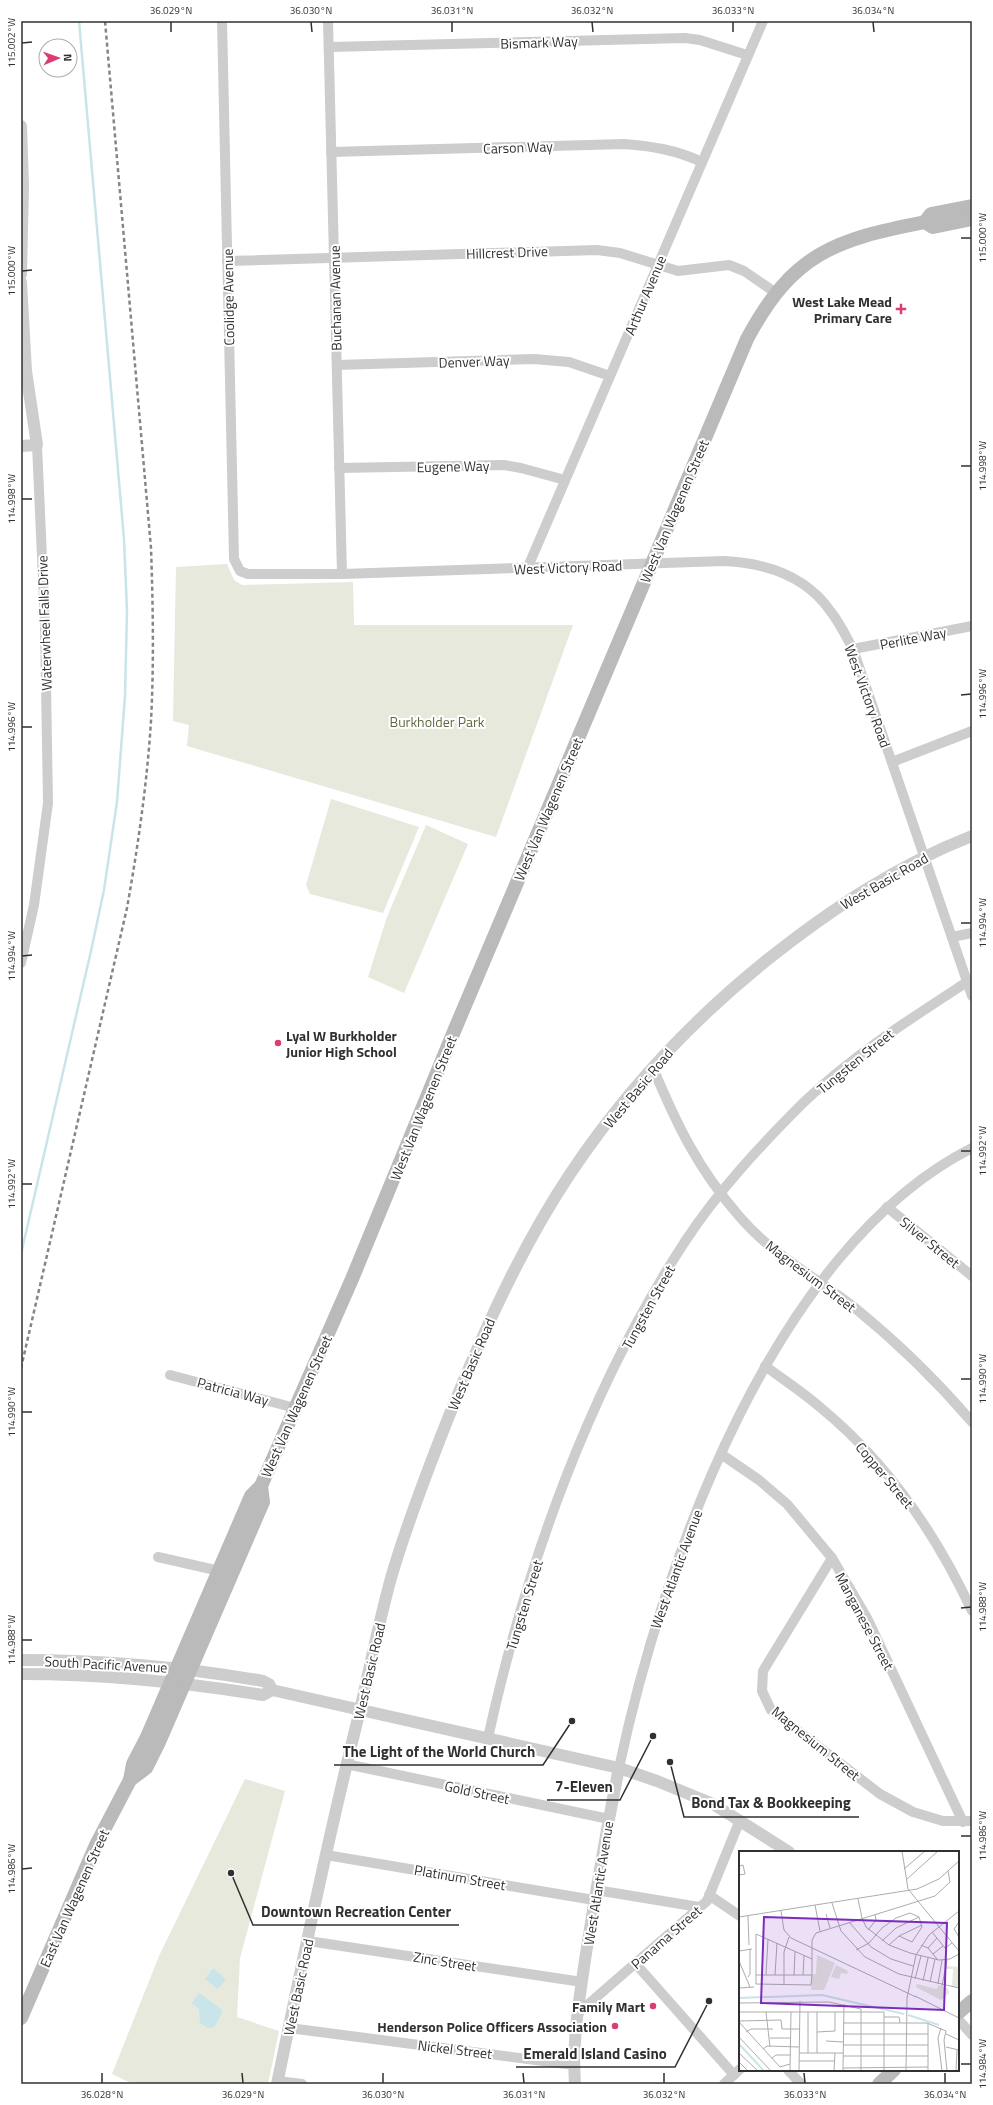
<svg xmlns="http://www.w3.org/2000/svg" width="993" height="2105" viewBox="0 0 993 2105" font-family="'Titillium Web',sans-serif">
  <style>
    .green { fill: #e6e9dc }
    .water { fill: #c9e5e9 }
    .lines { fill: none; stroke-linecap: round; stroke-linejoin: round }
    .stream { stroke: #c9e5e9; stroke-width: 2.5 }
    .minor { stroke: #cdcdcd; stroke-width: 10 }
    .tertiary { stroke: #cdcdcd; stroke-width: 12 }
    .secondary { stroke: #bababa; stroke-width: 14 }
    .rail { stroke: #858585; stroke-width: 2.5; stroke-dasharray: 4 3; stroke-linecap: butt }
    .ticks { fill: none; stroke: #303030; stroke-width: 1.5 }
    .poi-dot { fill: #dc3c72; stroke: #fff; stroke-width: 1.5 }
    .labels { text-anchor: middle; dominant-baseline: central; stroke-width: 4; stroke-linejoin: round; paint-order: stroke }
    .street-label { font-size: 14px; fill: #303030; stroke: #fff }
    .poi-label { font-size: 14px; font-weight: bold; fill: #303030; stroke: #fff; text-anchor: end }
    .park-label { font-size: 14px; fill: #5e6a3f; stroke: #fff }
    .inset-river { fill: none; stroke: #c9e5e9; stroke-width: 2 }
    .inset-road { fill: none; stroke: #acacac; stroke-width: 1 }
    .view { fill: #7b2cbf; fill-opacity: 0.15; stroke: #7b2cbf; stroke-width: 2 }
    .inset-edge { fill: none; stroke: #303030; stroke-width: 2 }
    .leader { fill: none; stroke: #303030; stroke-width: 1.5 }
    .callout-dot { fill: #303030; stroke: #fff; stroke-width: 1.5 }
    .callout-label { font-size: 15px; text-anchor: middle; font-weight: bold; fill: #303030; stroke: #fff; stroke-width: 4; stroke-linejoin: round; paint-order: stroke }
    .neatline { fill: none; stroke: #303030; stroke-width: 1.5 }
    .ticks-label { font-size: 10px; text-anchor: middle; fill: #303030 }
  </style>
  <rect width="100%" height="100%" fill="#fff"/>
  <!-- green -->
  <g class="green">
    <polygon points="227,564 234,580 242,585 353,582 354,625 573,625 496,837 187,746 189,725 173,721 176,567"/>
    <polygon points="331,799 419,827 383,913 310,894 306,885"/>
    <polygon points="426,825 468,844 404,993 368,977 387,917"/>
    <polygon points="245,1779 285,1791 240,1958 237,2017 279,2031 268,2084 133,2084 112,2074 159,1956"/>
  </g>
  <!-- water -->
  <g class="water">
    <polygon points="213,1968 226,1979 218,1989 205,1979"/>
    <polygon points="199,1993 221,2009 222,2013 214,2027 208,2028 200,2023 199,2009 192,2003"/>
  </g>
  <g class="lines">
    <!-- stream -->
    <polyline class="stream" points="21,1254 91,951 104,890 117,802 125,696 127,611 124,539 79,21"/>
    <!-- minor -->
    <g class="minor">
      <path d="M 222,21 L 234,559 L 240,571 L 248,574 L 342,574 L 724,561 C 765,563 806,575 831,612 C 840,623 846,637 853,649 L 972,996"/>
      <polyline points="328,21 342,574"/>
      <polyline points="329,47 685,38 700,40 747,55"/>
      <path d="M 331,152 L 624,144 C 652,146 676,150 702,162"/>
      <polyline points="227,261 597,250 620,253 678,271 729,265 744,271 776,293"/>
      <polyline points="337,365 534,359 569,362 610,376"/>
      <polyline points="339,468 504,465 521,468 565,480"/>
      <polyline points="527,569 763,21"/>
      <polyline points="853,649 972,626"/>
      <polyline points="892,762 972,731"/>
      <polyline points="952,937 972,933"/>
      <polyline points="21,963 34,905 48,803 45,625 37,445"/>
      <path d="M 653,1068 C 677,1125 698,1169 739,1216 C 773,1256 815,1276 855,1308 C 898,1343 936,1380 972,1422"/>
      <polyline points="887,1207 972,1276"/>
      <path d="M 765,1366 C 784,1380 804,1393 821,1408 C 888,1463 936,1534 972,1611"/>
      <polyline points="170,1375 295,1408"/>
      <polyline points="721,1454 759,1480 787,1504 832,1558 867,1618 963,1822"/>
      <polyline points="158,1557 224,1572"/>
      <polyline points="832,1558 763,1671 762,1691 771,1710 880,1794 913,1812 943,1821 972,1821"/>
      <path d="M 488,1738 C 525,1568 590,1386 686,1240 C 719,1190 761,1145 803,1103 C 853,1055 910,1019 967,982"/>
      <polyline points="346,1764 609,1819"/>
      <path d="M 619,1768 C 662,1564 774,1248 972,1148"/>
      <polyline points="326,1855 594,1900"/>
      <polyline points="596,1890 699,1907"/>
      <polyline points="709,1895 740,1916"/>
      <polyline points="308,1941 582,1982"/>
      <polyline points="635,1963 734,2075"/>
      <polyline points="577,2014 707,1901 740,1820"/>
      <polyline points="958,2019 972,2035"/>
      <polyline points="289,2028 574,2065"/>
      <polyline points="788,2070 801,2084"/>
      <polyline points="278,2081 302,2084"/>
      <polyline points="724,2084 740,2069"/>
    </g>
    <!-- tertiary -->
    <g class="tertiary">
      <polyline points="21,126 23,185 21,274"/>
      <polyline points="21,282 26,371 37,445 21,446"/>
      <path d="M 21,1660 C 103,1660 183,1667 263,1681 L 269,1684 L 272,1690"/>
      <path d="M 21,1674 C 104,1674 182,1682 263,1695 L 272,1690 L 619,1768 L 657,1781 L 713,1804 L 789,1852"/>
      <path d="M 277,2084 C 303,1959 329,1834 360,1710 C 370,1666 379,1622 391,1578 C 407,1523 428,1469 449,1416 C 483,1333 520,1249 570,1174 C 624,1093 691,1021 767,960 C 830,910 897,865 972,836"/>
      <path d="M 575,2084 C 572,2042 579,2001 585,1960 C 595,1896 606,1832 619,1768"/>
    </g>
    <!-- secondary -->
    <g class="secondary">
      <polyline points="925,222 931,214 972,206"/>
      <polyline points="130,1780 146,1768 159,1742 263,1502 261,1486"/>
      <polyline points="958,2013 972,2001"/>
      <path d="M 21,2018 L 96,1845 L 130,1780 L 133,1764 L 147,1737 L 251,1496 L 261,1486 L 352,1279 L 455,1029 L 747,339 C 793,253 834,240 925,222 L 933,227 L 972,219"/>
      <polyline points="879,2084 894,2070"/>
    </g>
    <!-- rail -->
    <path class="rail" d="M 21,1368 L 127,908 C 138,846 147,784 151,721 C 154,664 153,606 151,548 L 105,21"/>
  </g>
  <!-- ticks -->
  <path class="ticks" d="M 171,22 L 171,32M 311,22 L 312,32M 452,22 L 452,32M 592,22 L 593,32M 733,22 L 733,32M 873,22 L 874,32M 22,43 L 32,42M 961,238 L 971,238M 22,271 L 32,270M 961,466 L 971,466M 22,499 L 32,499M 961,695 L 971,694M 22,727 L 32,727M 961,923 L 971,923M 22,956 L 32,955M 961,1151 L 971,1151M 22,1184 L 32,1184M 961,1379 L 971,1379M 22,1412 L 32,1412M 961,1608 L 971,1607M 22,1640 L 32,1640M 961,1836 L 971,1836M 22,1869 L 32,1868M 961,2064 L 971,2064M 102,2073 L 102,2083M 242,2073 L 243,2083M 383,2073 L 383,2083M 523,2073 L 524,2083M 664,2073 L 664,2083M 804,2073 L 805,2083M 945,2073 L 945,2083"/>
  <!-- markers -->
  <g class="poi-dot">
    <path d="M899 303h4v4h4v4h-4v4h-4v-4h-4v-4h4z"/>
    <circle cx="278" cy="1043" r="4"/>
    <circle cx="653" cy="2006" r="4"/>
    <circle cx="615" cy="2026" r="4"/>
  </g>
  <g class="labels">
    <!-- street labels -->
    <g class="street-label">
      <text transform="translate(539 42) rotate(-2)">Bismark Way</text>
      <text transform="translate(518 147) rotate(-2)">Carson Way</text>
      <text transform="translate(507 252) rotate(-2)">Hillcrest Drive</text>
      <text transform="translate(645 295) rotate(-67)">Arthur Avenue</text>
      <text transform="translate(228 297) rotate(-91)">Coolidge Avenue</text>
      <text transform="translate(335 298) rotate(-91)">Buchanan Avenue</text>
      <text transform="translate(474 361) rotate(-2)">Denver Way</text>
      <text transform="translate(453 466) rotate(-1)">Eugene Way</text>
      <text transform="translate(674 511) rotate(-67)">West Van Wagenen Street</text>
      <text transform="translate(568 567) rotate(-2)">West Victory Road</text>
      <text transform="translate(44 623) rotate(-92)">Waterwheel Falls Drive</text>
      <text transform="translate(913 638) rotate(-11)">Perlite Way</text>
      <text transform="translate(868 696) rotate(70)">West Victory Road</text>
      <text transform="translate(548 809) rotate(-67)">West Van Wagenen Street</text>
      <text transform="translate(884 881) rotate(-30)">West Basic Road</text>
      <text transform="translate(855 1061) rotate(-39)">Tungsten Street</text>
      <text transform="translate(638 1088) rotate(-50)">West Basic Road</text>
      <text transform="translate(423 1108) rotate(-68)">West Van Wagenen Street</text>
      <text transform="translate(930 1242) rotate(39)">Silver Street</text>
      <text transform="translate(811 1276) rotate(37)">Magnesium Street</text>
      <text transform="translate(648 1307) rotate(-61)">Tungsten Street</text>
      <text transform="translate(471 1364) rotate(-67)">West Basic Road</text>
      <text transform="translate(233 1391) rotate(15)">Patricia Way</text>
      <text transform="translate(296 1406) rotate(-66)">West Van Wagenen Street</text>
      <text transform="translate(885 1475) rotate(50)">Copper Street</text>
      <text transform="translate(676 1569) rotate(-70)">West Atlantic Avenue</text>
      <text transform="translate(524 1605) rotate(-73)">Tungsten Street</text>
      <text transform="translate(865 1621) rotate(62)">Manganese Street</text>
      <text transform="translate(106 1664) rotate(3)">South Pacific Avenue</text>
      <text transform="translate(369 1671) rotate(-77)">West Basic Road</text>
      <text transform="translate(816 1743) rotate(39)">Magnesium Street</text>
      <text transform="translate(477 1792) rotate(12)">Gold Street</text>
      <text transform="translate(460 1877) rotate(10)">Platinum Street</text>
      <text transform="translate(598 1883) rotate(-81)">West Atlantic Avenue</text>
      <text transform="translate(74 1898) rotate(-66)">East Van Wagenen Street</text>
      <text transform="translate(666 1937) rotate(-41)">Panama Street</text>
      <text transform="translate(445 1961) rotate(9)">Zinc Street</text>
      <text transform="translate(298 1987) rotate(-78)">West Basic Road</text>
      <text transform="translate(455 2049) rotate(7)">Nickel Street</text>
    </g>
    <!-- poi labels -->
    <g class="poi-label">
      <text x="892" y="301">West Lake Mead<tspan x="892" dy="16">Primary Care</tspan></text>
      <text x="286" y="1035" text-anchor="start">Lyal W Burkholder<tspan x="286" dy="16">Junior High School</tspan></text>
      <text x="645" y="2006">Family Mart</text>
      <text x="607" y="2026">Henderson Police Officers Association</text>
    </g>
    <!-- park labels -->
    <g class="park-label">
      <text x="437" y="721">Burkholder Park</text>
    </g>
  </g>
  <!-- overview -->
  <g transform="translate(739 1851)">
    <rect width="220" height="220" fill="#fff"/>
    <path d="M 78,104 L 96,112 L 85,139 L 72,139 L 73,124 L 77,123 ZM 97,114 L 109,120 L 108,123 L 102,122 L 100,128 L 92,126 ZM 207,115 L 220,116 L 220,137 L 213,136 L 214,118 L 207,118 ZM 178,133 L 193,137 L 198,138 L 199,134 L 209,137 L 210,142 L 202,149 L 177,136 Z" fill="#e6e9dc"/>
    <path class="inset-river" d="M 0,147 L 83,144 L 165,163M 169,164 L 200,174M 0,193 L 25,220"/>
    <path class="inset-road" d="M 163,0 L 169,38 L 220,100M 0,15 L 4,14 L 6,23 L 0,24M 165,18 L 186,0M 167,29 L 199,0M 119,48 L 123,67 L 127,76 L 150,94 L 171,102 L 200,109 L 211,108 L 220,103M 93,52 L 102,80 L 126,106 L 160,123 L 220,137M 76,54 L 81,80M 42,60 L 45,79 L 52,87 L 177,146M 87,63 L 91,77M 9,65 L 10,94M 0,66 L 178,38 L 200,28 L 220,10M 110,71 L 132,96 L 152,108 L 174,115M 220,71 L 215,78 L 220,86M 129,79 L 137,69 L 136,63M 193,81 L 206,97 L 213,92M 143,90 L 157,77 L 180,66M 150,94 L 160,85 L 183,74M 182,94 L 189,97 L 198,108M 189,97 L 198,87M 117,99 L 130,92 L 143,77 L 157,67 L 171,62 L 180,66 L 183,76 L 173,91 L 160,85M 0,100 L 13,98M 194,103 L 204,95M 73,108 L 17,83 L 17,133 L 72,134 L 73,124 L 73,89 L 77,82 L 196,45 L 211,31 L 209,20M 0,110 L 11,136M 17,124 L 73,124M 27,124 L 29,88M 36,124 L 38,92M 55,124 L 56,101M 64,124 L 65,105M 9,126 L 11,123 L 11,98M 176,128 L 182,105M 184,130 L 189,107M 191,131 L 196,108M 45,133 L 45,101 L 50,86M 199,133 L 203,109M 203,135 L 208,109M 0,137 L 15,136M 176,145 L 220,167M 0,152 L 90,151 L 122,158 L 122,220M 0,161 L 145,161 L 145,220M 27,161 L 31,196M 145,166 L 160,166 L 161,172M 0,170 L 42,169 L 43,178 L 61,178M 0,171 L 41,216 L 51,213M 104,172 L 188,172 L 207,180 L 205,189 L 208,220M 202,177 L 199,187 L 203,220M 7,181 L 12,178 L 34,178M 78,181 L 96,180 L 96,161M 104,183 L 189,183M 207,183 L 220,189M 0,186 L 32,220M 31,187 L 52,187M 87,190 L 104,191M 104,194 L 189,194M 207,196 L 220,199M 24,198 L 28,195 L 60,196M 0,202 L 19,220M 60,202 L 104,202M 69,202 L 69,161M 78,202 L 78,161M 104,205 L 189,205M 33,207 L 37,204 L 51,204M 60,210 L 96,210M 0,211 L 9,220M 104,217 L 189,216M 51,220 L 52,161M 60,220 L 61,150M 95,220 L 96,202M 104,220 L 105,153M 167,220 L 168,147 L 177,104 L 190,84 L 220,60M 189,220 L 189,172M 217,220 L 218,199"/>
    <path class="view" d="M 25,66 L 208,72 L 205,159 L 22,152 Z"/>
    <rect width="220" height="220" class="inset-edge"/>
  </g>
  <!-- callouts -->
  <path class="leader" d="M572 1721L543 1765H334M653 1736L620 1800H547M670 1762L684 1817H859M231 1873L253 1925H459M709 2001L675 2067H516"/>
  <g class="callout-dot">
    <circle cx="572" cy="1721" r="4"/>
    <circle cx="653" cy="1736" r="4"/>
    <circle cx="670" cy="1762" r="4"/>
    <circle cx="231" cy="1873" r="4"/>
    <circle cx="709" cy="2001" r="4"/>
  </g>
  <g class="callout-label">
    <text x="439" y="1757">The Light of the World Church</text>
    <text x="584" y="1792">7-Eleven</text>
    <text x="771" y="1808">Bond Tax &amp; Bookkeeping</text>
    <text x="356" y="1917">Downtown Recreation Center</text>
    <text x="595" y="2059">Emerald Island Casino</text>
  </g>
  <!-- border -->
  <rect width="993" height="2105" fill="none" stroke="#ffffff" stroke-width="44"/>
  <!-- north arrow -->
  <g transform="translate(58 58) rotate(88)"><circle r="19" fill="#ffffff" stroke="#acacac"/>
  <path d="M0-3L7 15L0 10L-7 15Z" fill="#dc3c72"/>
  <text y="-6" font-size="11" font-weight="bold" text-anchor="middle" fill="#303030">N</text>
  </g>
  <rect x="22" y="22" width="949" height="2061" class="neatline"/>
  <g class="ticks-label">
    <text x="171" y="14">36.029°N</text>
    <text x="311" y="14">36.030°N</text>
    <text x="452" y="14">36.031°N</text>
    <text x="592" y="14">36.032°N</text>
    <text x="733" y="14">36.033°N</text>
    <text x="873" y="14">36.034°N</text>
    <text transform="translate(11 43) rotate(-90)" y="4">115.002°W</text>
    <text transform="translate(982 238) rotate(-90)" y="4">115.000°W</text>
    <text transform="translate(11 271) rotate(-90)" y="4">115.000°W</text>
    <text transform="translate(982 466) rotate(-90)" y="4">114.998°W</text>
    <text transform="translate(11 499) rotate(-90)" y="4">114.998°W</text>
    <text transform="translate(982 694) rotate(-90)" y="4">114.996°W</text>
    <text transform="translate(11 727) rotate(-90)" y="4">114.996°W</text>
    <text transform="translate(982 923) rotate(-90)" y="4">114.994°W</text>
    <text transform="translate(11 956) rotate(-90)" y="4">114.994°W</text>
    <text transform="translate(982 1151) rotate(-90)" y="4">114.992°W</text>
    <text transform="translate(11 1184) rotate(-90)" y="4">114.992°W</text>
    <text transform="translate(982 1379) rotate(-90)" y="4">114.990°W</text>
    <text transform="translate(11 1412) rotate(-90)" y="4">114.990°W</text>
    <text transform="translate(982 1607) rotate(-90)" y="4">114.988°W</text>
    <text transform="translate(11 1640) rotate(-90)" y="4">114.988°W</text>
    <text transform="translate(982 1836) rotate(-90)" y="4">114.986°W</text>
    <text transform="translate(11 1869) rotate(-90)" y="4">114.986°W</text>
    <text transform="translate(982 2064) rotate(-90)" y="4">114.984°W</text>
    <text x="102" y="2098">36.028°N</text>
    <text x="243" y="2098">36.029°N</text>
    <text x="383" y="2098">36.030°N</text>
    <text x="524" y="2098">36.031°N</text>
    <text x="664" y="2098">36.032°N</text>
    <text x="805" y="2098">36.033°N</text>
    <text x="945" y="2098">36.034°N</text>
  </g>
</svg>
